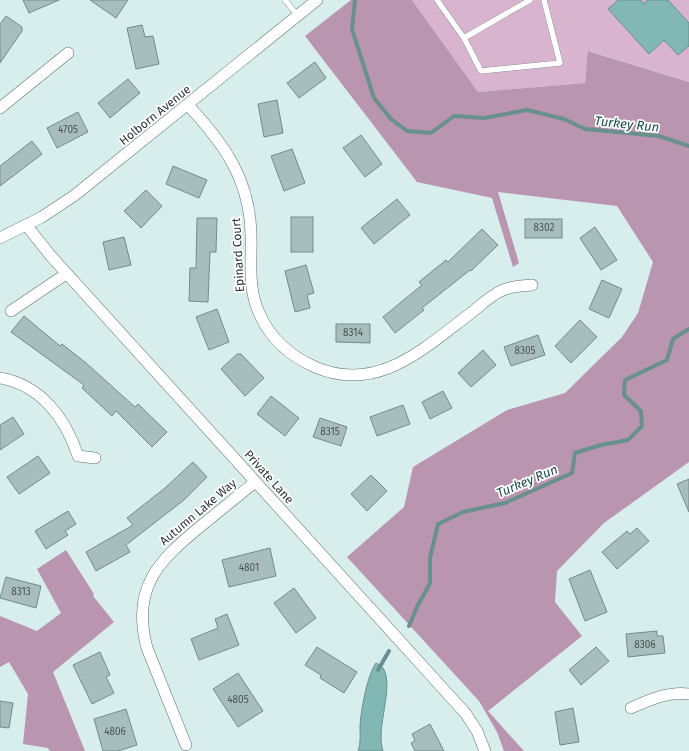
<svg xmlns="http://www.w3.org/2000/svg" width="689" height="751" viewBox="0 0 689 751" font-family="'Fira Sans',sans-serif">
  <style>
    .green { fill: #d9b4cf }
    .forest { fill: #ba95b0 }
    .water { fill: #82b8b4; stroke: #68908d }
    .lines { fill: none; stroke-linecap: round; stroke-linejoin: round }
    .stream { stroke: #68908d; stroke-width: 4 }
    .building { fill: #a8bebc; stroke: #768b89 }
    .service-casing { stroke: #5c716f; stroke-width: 6 }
    .minor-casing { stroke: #5c716f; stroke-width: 12 }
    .service { stroke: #fff; stroke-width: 5.5 }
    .minor { stroke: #fff; stroke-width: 11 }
    .labels { text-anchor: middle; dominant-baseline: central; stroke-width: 3.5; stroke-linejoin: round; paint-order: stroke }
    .number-label { font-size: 10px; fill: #4a5655 }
    .street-label { font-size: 12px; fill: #2b3333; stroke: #fff }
    .water-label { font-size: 13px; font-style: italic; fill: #1d4d4a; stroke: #fff }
  </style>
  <rect width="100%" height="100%" fill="#d7eeec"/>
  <!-- green -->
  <polygon class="green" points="412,0 689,0 689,82 589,51 585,83 478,92"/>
  <!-- forest -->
  <g class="forest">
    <polygon points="351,0 412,0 478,92 585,83 588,51 689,82 689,462 604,523 557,571 555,602 582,636 488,711 524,751 504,751 497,732 479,701 347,557 404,507 413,467 507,410 565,393 622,337 638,313 653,262 617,206 498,192 519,263 513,267 492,198 417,182 305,36"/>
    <polygon points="66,550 94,594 93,596 114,622 53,672 85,751 50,751 48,748 23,744 28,694 9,662 0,667 0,616 37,631 61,613 37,569"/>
  </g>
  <!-- water -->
  <g class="water">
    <polygon points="618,0 641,0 644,4 648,0 668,0 689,23 689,46 678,55 664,40 649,54 608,9"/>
    <path d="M 376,663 C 378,664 382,666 383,668 C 395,686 375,728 383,751 L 358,751 C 361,742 360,735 360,726 C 361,710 367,676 376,663 Z"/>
  </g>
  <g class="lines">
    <!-- stream -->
    <g class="stream">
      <polyline points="355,0 352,29 374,98 391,119 407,131 431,133 454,116 484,118 527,110 564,119 585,129 659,136 689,146"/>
      <polyline points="409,626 417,607 430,583 430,558 438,524 463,512 505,503 572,473 575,453 601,445 628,440 642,426 641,411 624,395 625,380 667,360 673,339 689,329"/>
      <polyline points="378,670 389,651"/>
    </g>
  </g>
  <!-- building -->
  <g class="building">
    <polygon points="23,0 59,0 29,13"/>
    <polygon points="90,0 128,0 116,18"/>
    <polygon points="6,16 22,27 22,31 0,63 0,24"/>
    <polygon points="142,25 145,37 153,36 159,64 136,69 127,28"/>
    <polygon points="315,62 326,78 299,98 287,83"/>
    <polygon points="128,79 140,93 110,118 98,103"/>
    <polygon points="277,100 283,133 264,137 258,104"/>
    <polygon points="78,112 88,132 57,148 47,128"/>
    <polygon points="361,135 382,164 365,177 343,148"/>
    <polygon points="32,141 42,154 0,186 0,166"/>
    <polygon points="292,149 305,183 284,191 271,156"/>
    <polygon points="173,166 207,180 199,198 166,184"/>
    <polygon points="146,190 162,206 141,228 124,211"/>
    <polygon points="397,199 410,215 374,244 361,228"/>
    <rect x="291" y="217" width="22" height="35"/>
    <polygon points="197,218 217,218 216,252 210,252 208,302 189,301 190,268 196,268"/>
    <rect x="525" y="219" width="37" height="19"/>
    <polygon points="595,227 617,260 601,270 580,238"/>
    <polygon points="482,229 498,245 471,271 470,270 422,308 424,310 395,333 383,317 422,285 419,282 446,260 448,262"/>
    <polygon points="124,237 131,265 109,270 103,242"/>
    <polygon points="306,265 314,293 307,295 310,308 295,312 285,271"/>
    <polygon points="602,280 622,289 609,318 589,309"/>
    <polygon points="217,309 229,342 209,350 196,317"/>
    <polygon points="24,316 60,346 62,344 86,363 135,407 138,404 167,432 152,447 116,411 112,416 82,388 84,385 11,332"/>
    <polygon points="580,320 597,337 571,363 555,346"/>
    <polygon points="336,324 370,324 370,343 336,342"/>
    <polygon points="538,335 545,355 511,366 504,347"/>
    <polygon points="483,350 496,365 471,387 458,373"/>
    <polygon points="237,354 241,354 264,378 245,396 221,369"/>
    <polygon points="443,391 452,408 430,419 422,402"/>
    <polygon points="271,396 299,418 285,436 257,414"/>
    <polygon points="403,405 410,424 377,436 370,417"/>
    <polygon points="13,417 24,434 0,450 0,425"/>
    <polygon points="320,418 347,427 341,446 313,437"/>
    <polygon points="38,456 50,473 19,494 7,477"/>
    <polygon points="193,462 207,477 184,500 126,545 130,552 96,571 86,552 133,525 127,518 165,488"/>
    <polygon points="371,475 387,491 367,511 351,494"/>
    <polygon points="689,479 689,512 677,484"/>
    <polygon points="68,511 76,524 65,531 68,535 46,549 35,531"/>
    <polygon points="637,528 649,541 617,569 602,552 627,531 630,534"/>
    <polygon points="270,548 276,576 229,587 222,560"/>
    <polygon points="590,570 607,612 585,621 569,579"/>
    <polygon points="6,577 41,586 36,608 0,598"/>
    <polygon points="294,588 316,618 296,633 274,603"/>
    <polygon points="227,614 239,645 199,660 191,639 218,628 215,619"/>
    <polygon points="657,631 657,636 663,636 665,653 628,657 626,634"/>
    <polygon points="317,647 357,672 344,693 320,678 321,675 305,665"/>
    <polygon points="596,647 609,661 581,685 569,670"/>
    <polygon points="100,652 110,675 106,677 114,693 92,704 73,665"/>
    <polygon points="238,673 263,711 238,727 213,689"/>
    <polygon points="0,701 13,703 9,728 0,727"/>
    <polygon points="573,708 579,742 560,745 555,712"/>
    <polygon points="126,709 137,745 118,751 103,751 94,719"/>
    <polygon points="430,724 444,751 415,751 411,743 415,741 412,734"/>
  </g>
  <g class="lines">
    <!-- service casing -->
    <g class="service-casing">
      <g id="service">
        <polyline points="285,0 298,16"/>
        <polyline points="437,0 464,38 481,71 560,63 544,0"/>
        <polyline points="464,38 530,0"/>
      </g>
    </g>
    <!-- minor casing -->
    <g class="minor-casing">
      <g id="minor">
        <path d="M 188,105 C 224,144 250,179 251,235 C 252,262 247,288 260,315 C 271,339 290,356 315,367 C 378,394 424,348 471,313 C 481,305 491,295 503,290 C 512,286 522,286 532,285"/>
        <polyline points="0,108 68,53"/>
        <polyline points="27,226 50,255 466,714 477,731 485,751"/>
        <polyline points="0,238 42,217 75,195 317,0"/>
        <polyline points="11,311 66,274"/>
        <path d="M 0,378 C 41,385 66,419 78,456 L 95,458"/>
        <path d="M 631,708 C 649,700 669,691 689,694"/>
        <path d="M 186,745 L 147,648 C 131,588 158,561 201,526 C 219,511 237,497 255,482"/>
      </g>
    </g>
    <!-- service -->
    <use href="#service" class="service"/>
    <!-- minor -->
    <use href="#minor" class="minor"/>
  </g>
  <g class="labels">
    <!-- number labels -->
    <g class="number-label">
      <text x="68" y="130">4705</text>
      <text x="544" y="228">8302</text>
      <text x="353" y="333">8314</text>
      <text x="525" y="351">8305</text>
      <text x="330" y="432">8315</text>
      <text x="249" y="568">4801</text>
      <text x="21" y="592">8313</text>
      <text x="645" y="645">8306</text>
      <text x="238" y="700">4805</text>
      <text x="115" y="732">4806</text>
    </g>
    <!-- street labels -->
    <g class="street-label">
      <text transform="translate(155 115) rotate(-39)">Holborn Avenue</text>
      <text transform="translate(238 255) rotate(-93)">Epinard Court</text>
      <text transform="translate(269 477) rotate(48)">Private Lane</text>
      <text transform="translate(198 512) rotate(-40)">Autumn Lake Way</text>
    </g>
    <!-- water labels -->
    <g class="water-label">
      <text transform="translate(627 124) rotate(6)">Turkey Run</text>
      <text transform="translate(527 481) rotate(-23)">Turkey Run</text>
    </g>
  </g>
</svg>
